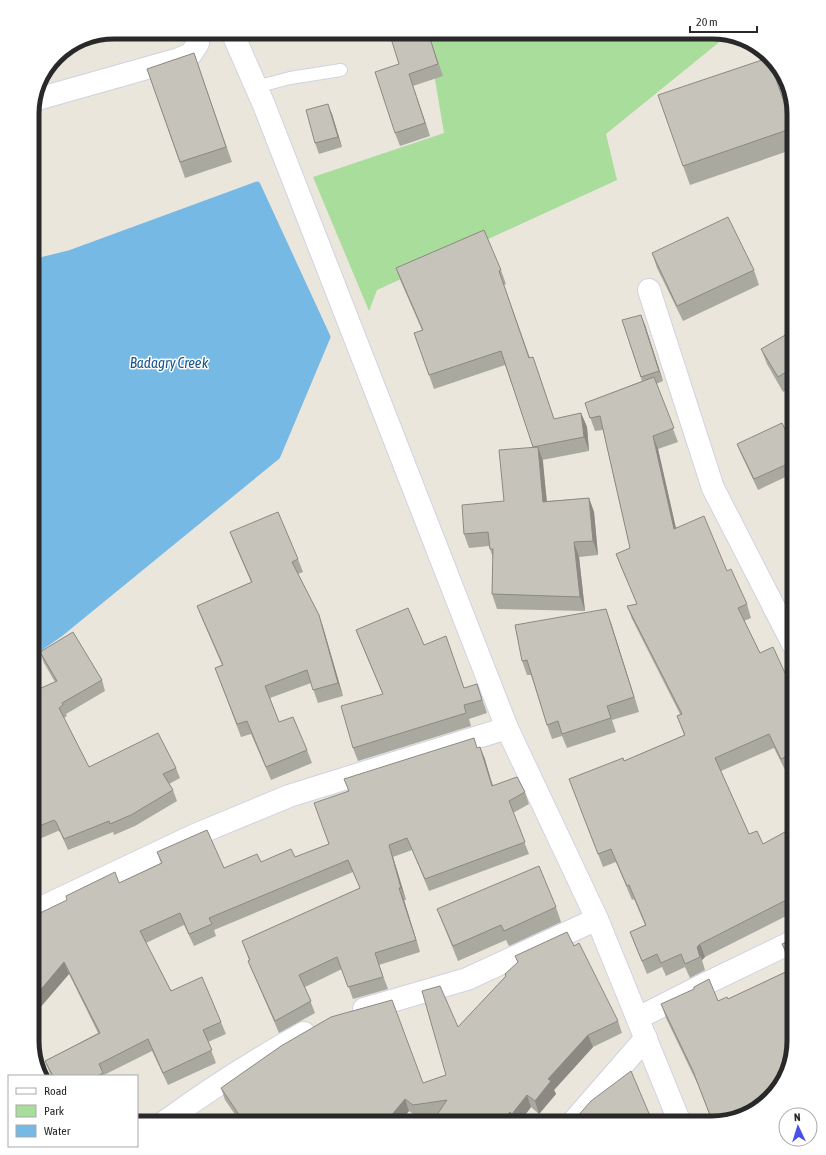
<svg xmlns="http://www.w3.org/2000/svg" width="826" height="1155" viewBox="0 0 826 1155" font-family="'Asap Condensed',sans-serif">
  <style>
    .green { fill: #a9dd9c }
    .water { fill: #76b9e5 }
    .lines { fill: none; stroke-linecap: round; stroke-linejoin: round }
    .stream { stroke: #76b9e5; stroke-width: 7 }
    .service-casing { stroke: #d1d2e1; stroke-width: 14 }
    .minor-casing { stroke: #d1d2e1; stroke-width: 24 }
    .tertiary-casing { stroke: #d1d2e1; stroke-width: 24 }
    .service { stroke: #fff; stroke-width: 12 }
    .minor { stroke: #fff; stroke-width: 22 }
    .tertiary { stroke: #fff; stroke-width: 22 }
    .wall { fill: #aaa9a0 }
    .shaded-wall { fill: #8b8982 }
    .building { fill: #c6c4ba; stroke: #8b8982 }
    .labels { text-anchor: middle; dominant-baseline: central; stroke-width: 3; stroke-linejoin: round; paint-order: stroke }
    .water-label { font-size: 15px; font-style: italic; fill: #17568f; stroke: #fff }
    .rim { fill: none; stroke: #292929; stroke-width: 5 }
  </style>
  <rect width="100%" height="100%" fill="#eae6dc"/>
  <!-- green -->
  <polygon class="green" points="427,32 717,32 728,35 606,134 617,180 377,290 369,311 313,177 444,133"/>
  <!-- water -->
  <polygon class="water" points="257,185 327,337 277,456 59,634 32,653 32,263 69,254"/>
  <g class="lines">
    <!-- stream -->
    <polyline class="stream" points="32,653 59,634 277,456 327,337 257,185 69,254 32,263"/>
    <!-- service casing -->
    <g class="service-casing">
      <polyline id="service" points="256,87 290,78 341,70"/>
    </g>
    <!-- minor casing -->
    <g class="minor-casing">
      <g id="minor">
        <polyline points="34,100 179,59 191,54 198,43 194,32"/>
        <polyline points="649,290 713,488 794,646"/>
        <polyline points="32,912 195,835 289,796 507,728"/>
        <polyline points="364,1009 467,979 597,919"/>
        <polyline points="638,1018 703,985 794,941"/>
        <path d="M 163,1123 C 208,1090 255,1060 304,1033"/>
        <polyline points="572,1123 646,1038"/>
      </g>
    </g>
    <!-- tertiary casing -->
    <g class="tertiary-casing">
      <polyline id="tertiary" points="232,32 264,105 507,728 597,919 680,1123"/>
    </g>
    <!-- service -->
    <use href="#service" class="service"/>
    <!-- minor -->
    <use href="#minor" class="minor"/>
    <!-- tertiary -->
    <use href="#tertiary" class="tertiary"/>
  </g>
  <!-- wall -->
  <g class="wall">
    <polygon points="428,32 443,76 413,86 430,136 400,146 395,133 399,64"/>
    <polygon points="194,53 232,162 185,178 147,69"/>
    <polygon points="769,59 794,130 794,149 690,185 683,166"/>
    <polygon points="332,114 342,147 319,154 315,143"/>
    <polygon points="652,253 754,270 759,285 683,321 657,268"/>
    <polygon points="396,268 501,270 506,284 504,285 530,358 538,371 554,419 581,413 587,427 589,451 542,460 547,501 589,498 594,512 598,555 579,557 585,611 497,609 492,594 493,558 489,546 469,548 464,534 504,501 534,447 505,365 434,389 414,333 422,330 401,282"/>
    <polygon points="622,320 645,325 663,381 656,384 678,442 658,449 676,528 727,571 747,604 751,618 744,621 760,653 785,673 794,670 794,769 786,772 774,748 721,771 749,834 763,844 794,827 794,912 705,957 702,960 705,970 690,978 685,967 666,976 662,967 647,974 635,945 630,932 645,925 634,899 632,900 616,862 603,867 569,779 624,761 684,735 677,716 680,714 632,619 627,606 637,604 621,567 616,554 630,548 603,430 595,431 585,403 642,381"/>
    <polygon points="794,330 794,385 783,392 767,364 761,349"/>
    <polygon points="737,444 794,448 794,473 758,490 741,454"/>
    <polygon points="230,532 298,559 303,572 298,574 319,615 323,627 343,696 318,703 311,683 270,698 279,722 307,750 312,763 271,780 251,734 241,737 215,668 222,665 202,619 197,606 251,582 235,545"/>
    <polygon points="611,623 639,712 612,720 616,732 567,748 562,736 552,739 547,725 531,675 527,675 522,661"/>
    <polygon points="356,630 424,645 464,688 477,684 487,713 469,719 471,726 358,761 353,748 383,695 361,643"/>
    <polygon points="40,652 102,680 105,691 66,714 67,716 64,718 89,767 176,768 180,778 169,784 173,790 177,801 135,826 114,835 113,832 68,850 60,832 58,831 32,842 32,692 55,682 44,663"/>
    <polygon points="480,747 493,785 525,792 529,804 513,813 529,854 429,891 412,850 393,857 406,900 404,900 420,952 379,965 388,989 353,999 342,969 305,987 315,1013 279,1033 253,973 248,961 249,960 242,941 360,888 353,872 214,930 216,936 194,946 184,925 146,943 171,991 221,1022 226,1034 208,1042 216,1063 168,1085 152,1051 104,1075 104,1076 51,1076 45,1061 98,1033 69,974 32,1017 32,922 39,918 38,914 119,883 161,863 157,852 224,868 261,862 295,857 329,844 349,791 344,779"/>
    <polygon points="556,907 561,922 509,946 506,940 458,961 443,924 437,909"/>
    <polygon points="794,938 794,1041 753,1112 713,1123 698,1085 666,1018 661,1004 718,1001 728,999 789,970 788,966 791,965 787,958 782,944"/>
    <polygon points="574,946 618,1021 622,1033 593,1047 554,1090 556,1094 539,1114 531,1107 519,1123 432,1123 432,1122 437,1114 417,1117 409,1111 399,1123 241,1123 225,1100 221,1088 423,1083 446,1075 458,1027 506,976 505,974 518,963 515,956"/>
  </g>
  <!-- shaded-wall -->
  <g class="shaded-wall">
    <polygon points="409,74 413,86 430,136 425,123"/>
    <polygon points="328,104 332,114 342,147 338,137"/>
    <polygon points="641,315 645,325 663,381 659,371"/>
    <polygon points="581,413 587,427 589,451 584,437"/>
    <polygon points="653,436 658,449 679,542 674,529"/>
    <polygon points="538,447 543,461 548,516 543,502"/>
    <polygon points="589,498 594,512 598,555 593,541"/>
    <polygon points="574,542 579,557 585,611 580,597"/>
    <polygon points="606,609 611,623 639,712 634,697"/>
    <polygon points="319,615 323,627 343,696 338,683"/>
    <polygon points="480,747 485,759 496,798 492,786"/>
    <polygon points="389,845 393,857 406,900 401,888"/>
    <polygon points="399,888 404,900 420,952 416,940"/>
    <polygon points="700,944 705,957 702,960 697,947"/>
    <polygon points="64,962 69,974 32,1017 32,1000"/>
    <polygon points="588,1035 593,1047 554,1090 556,1094 539,1114 535,1101 548,1079"/>
    <polygon points="527,1095 531,1107 519,1123 516,1123 512,1114"/>
    <polygon points="405,1099 409,1111 399,1123 385,1123"/>
    <polygon points="510,1112 514,1123 502,1123"/>
    <polygon points="250,1117 252,1123 245,1123 244,1122"/>
  </g>
  <!-- building -->
  <g class="building">
    <polygon points="389,32 428,32 438,64 409,74 425,123 395,133 375,72 399,64"/>
    <polygon points="194,53 226,147 180,162 147,69"/>
    <polygon points="768,58 769,59 793,128 683,166 658,95"/>
    <polygon points="328,104 338,137 315,143 306,110"/>
    <polygon points="728,217 754,270 677,306 652,253"/>
    <polygon points="484,230 501,270 499,271 529,358 533,357 554,419 581,413 584,437 533,447 501,351 429,375 414,333 423,330 396,268"/>
    <polygon points="641,315 659,371 641,377 622,320"/>
    <polygon points="794,330 794,367 778,377 761,349"/>
    <polygon points="654,377 674,428 653,436 674,529 704,516 727,571 731,569 747,604 738,608 760,653 773,647 785,673 794,670 794,753 781,759 769,734 715,758 749,834 757,831 763,844 794,827 794,896 700,944 697,947 700,957 685,964 681,954 661,963 657,954 642,961 630,932 646,925 629,885 627,886 611,849 598,854 569,779 623,758 624,761 685,735 677,716 682,714 627,606 637,604 616,554 630,548 600,416 590,418 585,403"/>
    <polygon points="782,423 794,448 794,461 754,479 737,444"/>
    <polygon points="538,447 543,502 589,498 593,541 574,542 580,597 492,594 493,549 490,549 488,532 464,534 462,505 504,501 499,450"/>
    <polygon points="278,512 298,559 292,562 319,615 338,683 313,690 307,670 265,686 279,722 293,717 307,750 266,767 247,721 237,724 215,668 223,665 197,606 252,582 230,532"/>
    <polygon points="794,551 794,571 787,553"/>
    <polygon points="408,608 424,645 446,636 464,688 477,684 482,700 464,705 466,713 353,748 341,706 383,694 356,630"/>
    <polygon points="606,609 634,697 607,706 611,718 562,734 558,721 547,725 527,660 522,661 515,625"/>
    <polygon points="73,632 102,680 62,703 63,705 59,708 89,767 158,733 176,768 163,774 173,790 131,815 110,824 109,821 64,839 56,822 54,820 32,829 32,692 57,681 40,652"/>
    <polygon points="474,738 477,748 480,747 492,786 517,777 525,792 509,801 525,842 425,879 407,838 389,845 401,888 399,888 416,940 375,953 383,977 348,987 337,957 299,975 311,1001 275,1021 248,961 250,960 242,941 360,888 348,860 209,918 212,924 189,934 180,913 140,931 171,991 202,977 221,1022 203,1030 212,1050 163,1073 148,1039 99,1064 103,1073 97,1076 53,1076 45,1061 100,1033 64,962 32,1000 32,922 40,918 38,914 67,900 66,896 115,872 119,883 162,863 157,852 207,830 224,868 257,854 261,862 291,849 295,857 329,844 314,803 349,791 344,779"/>
    <polygon points="539,866 556,907 504,931 501,925 453,946 437,909"/>
    <polygon points="567,932 574,946 579,943 618,1021 588,1035 548,1079 551,1081 535,1101 527,1095 512,1114 510,1112 502,1123 434,1123 432,1122 447,1100 413,1105 405,1099 385,1123 254,1123 250,1117 244,1122 221,1088 281,1046 331,1017 392,1000 423,1083 446,1075 422,991 440,986 458,1027 506,976 505,974 518,962 515,956"/>
    <polygon points="794,938 794,1041 783,1082 753,1112 713,1123 693,1071 661,1004 694,989 694,987 709,979 718,1001 727,997 728,999 790,970 788,966 793,964 782,944"/>
    <polygon points="631,1071 653,1123 567,1123 566,1122 576,1118 591,1101"/>
  </g>
  <g class="labels">
    <!-- water labels -->
    <g class="water-label">
      <text x="169" y="362">Badagry Creek</text>
    </g>
  </g>
  <!-- crop -->
  <path d="M0 0H826V1155H0ZM114 39H712A75 75 0 0 1 787 114V1041A75 75 0 0 1 712 1116H114A75 75 0 0 1 39 1041V114A75 75 0 0 1 114 39Z" fill="#fff" fill-rule="evenodd"/>
  <path class="rim" d="M114 39H712A75 75 0 0 1 787 114V1041A75 75 0 0 1 712 1116H114A75 75 0 0 1 39 1041V114A75 75 0 0 1 114 39Z"/>
  <!-- legend -->
  <rect x="8" y="1075" width="130" height="72" fill="#ffffff" stroke="#a9a9a9"/>
  <rect x="16" y="1088" width="20" height="6" fill="#ffffff" stroke="#a9a9a9"/>
  <text x="44" y="1095" font-size="12" fill="#292929">Road</text>
  <rect x="16" y="1105" width="20" height="12" fill="#a9dd9c" stroke="#a9a9a9"/>
  <text x="44" y="1115" font-size="12" fill="#292929">Park</text>
  <rect x="16" y="1125" width="20" height="12" fill="#76b9e5" stroke="#a9a9a9"/>
  <text x="44" y="1135" font-size="12" fill="#292929">Water</text>
  <!-- north arrow -->
  <g transform="translate(798 1127) rotate(356)"><circle r="19" fill="#ffffff" stroke="#a9a9a9"/>
  <path d="M0-3L7 15L0 10L-7 15Z" fill="#474fec"/>
  <text y="-6" font-size="11" font-weight="bold" text-anchor="middle" fill="#292929">N</text>
  </g>
  <!-- scale -->
  <path d="M690 26v6h67v-6" fill="none" stroke="#292929" stroke-width="2"/>
  <text x="696" y="26" font-size="12" fill="#292929" stroke="#ffffff" stroke-width="3" paint-order="stroke">20 m</text>
</svg>
